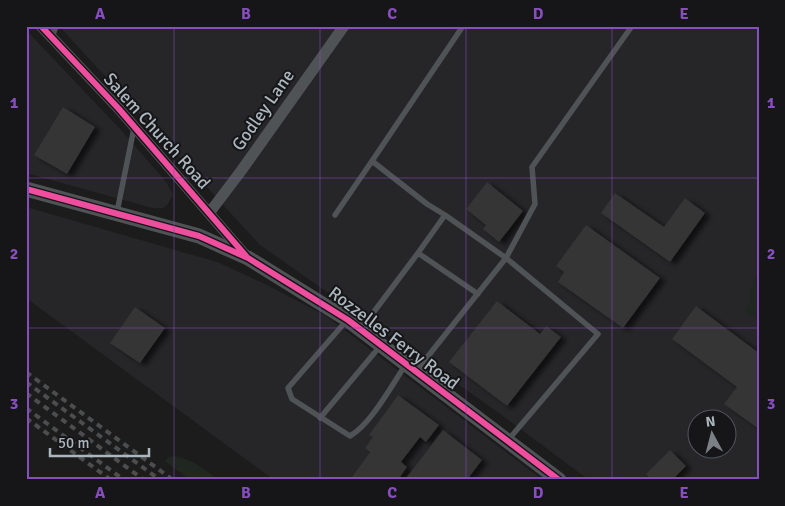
<svg xmlns="http://www.w3.org/2000/svg" width="785" height="506" viewBox="0 0 785 506" font-family="Signika,sans-serif">
<defs>
<filter id="shadow"><feDropShadow dx="5.5" dy="3" stdDeviation="2.5" flood-color="#0009"/></filter>
</defs>
<rect width="100%" height="100%" fill="#1c1c1d"/>
<!-- built -->
<path fill="#262629" fill-rule="evenodd" d="M59,26H759V480H589L499,413L260,245ZM698,418H728V448H698Z
M26,30L121,130L167,183L173,194L168,204L163,208H152L26,173Z
M26,207L217,262L263,283L326,316L543,480H274L26,298Z"/>
<!-- green -->
<path fill="#202720" d="M756,276L759,277V321L745,311L749,304L750,290Z
M175,456C192,460 205,468 217,480H190L165,461L169,457Z"/>
<!-- building -->
<path fill="#343435" filter="url(#shadow)" d="M63,107L95,127L67,174L34,155Z
M487,182L523,211L499,242L483,229L486,225L466,209Z
M615,193L664,227L685,198L705,213L670,262L601,213Z
M586,225L660,278L623,328L558,282L564,272L556,266Z
M497,301L540,334L546,326L561,337L507,406L449,362Z
M696,306L759,353V429L724,404L737,387L672,339Z
M135,307L165,328L140,363L110,343Z
M398,395L439,425L426,442L420,437L401,462L407,467L398,480H350L370,452L365,448L373,437L369,435Z
M443,430L482,460L467,480H410L407,477Z
M670,450L686,466L672,480H652L646,474Z"/>
<g fill="none" stroke-linecap="round" stroke-linejoin="round">
<!-- service -->
<path stroke="#505355" stroke-width="5.5" d="M52,38L56,26
M372,161L463,26
M117,212L134,128
M335,215L372,161L427,204L445,215L418,253
M445,215L506,258L598,334L509,439
M347,320L288,388L292,399L350,436C371,424 392,385 406,364
M361,329L418,253L478,294
M417,370L506,258L535,204L532,167L632,26
M320,418L381,345"/>
<!-- minor -->
<path stroke="#505355" stroke-width="11" d="M41,26L119,109L246,256
M210,212L241,171L344,26"/>
<!-- tertiary -->
<path stroke="#505355" stroke-width="15" d="M26,189L199,236L248,258L348,320L559,480"/>
<!-- rail -->
<path stroke="#4b4d4e" stroke-width="4" stroke-dasharray="6 5" stroke-linecap="butt" d="M26,372L173,480
M26,382L160,480
M26,393L144,480
M26,408L124,480
M26,418L111,480"/>
<!-- cycleway casing -->
<g stroke="#161619" stroke-width="9">
<path id="cycleway" d="M41,26L119,109L246,256
M26,189L199,236L248,258L348,320L559,480"/>
</g>
<!-- cycleway -->
<use href="#cycleway" stroke="#ef4d9e" stroke-width="6"/>
</g>
<!-- grid -->
<path fill="none" stroke="#874ebf" stroke-width="1" stroke-opacity="0.55" d="M174,26V480M320,26V480M466,26V480M612,26V480M26,178H759M26,328H759"/>
<g text-anchor="middle" stroke-width="4" stroke-linejoin="round" paint-order="stroke">
<!-- street labels -->
<g font-size="18" fill="#acb6be" stroke="#161619">
<text transform="translate(263 110) rotate(-55)" y="6">Godley Lane</text>
<text transform="translate(157 131) rotate(48)" y="6">Salem Church Road</text>
<text transform="translate(394 338) rotate(37)" y="6">Rozzelles Ferry Road</text>
</g>
</g>
<!-- border -->
<rect width="785" height="506" fill="none" stroke="#161619" stroke-width="55"/>
<!-- north arrow -->
<g transform="translate(712 434) rotate(353)"><circle r="24" fill="#161619" stroke="#52565b"/>
<path d="M0-4L9 19L0 12L-9 19Z" fill="#7a8086"/>
<text y="-8" font-size="14" font-weight="bold" text-anchor="middle" fill="#acb6be">N</text>
</g>
<!-- scale -->
<path d="M50 448v8h99v-8" fill="none" stroke="#acb6be" stroke-width="2.5"/>
<text x="58" y="448" font-size="15" fill="#acb6be" stroke="#161619" stroke-width="4" paint-order="stroke">50 m</text>
<rect x="28" y="28" width="730" height="450" fill="none" stroke="#874ebf" stroke-width="2"/>
<g font-size="16" text-anchor="middle" font-weight="bold" fill="#874ebf">
<text x="100" y="19">A</text>
<text x="246" y="19">B</text>
<text x="392" y="19">C</text>
<text x="538" y="19">D</text>
<text x="684" y="19">E</text>
<text x="14" y="108">1</text>
<text x="771" y="108">1</text>
<text x="14" y="259">2</text>
<text x="771" y="259">2</text>
<text x="14" y="409">3</text>
<text x="771" y="409">3</text>
<text x="100" y="498">A</text>
<text x="246" y="498">B</text>
<text x="392" y="498">C</text>
<text x="538" y="498">D</text>
<text x="684" y="498">E</text>
</g>
</svg>
